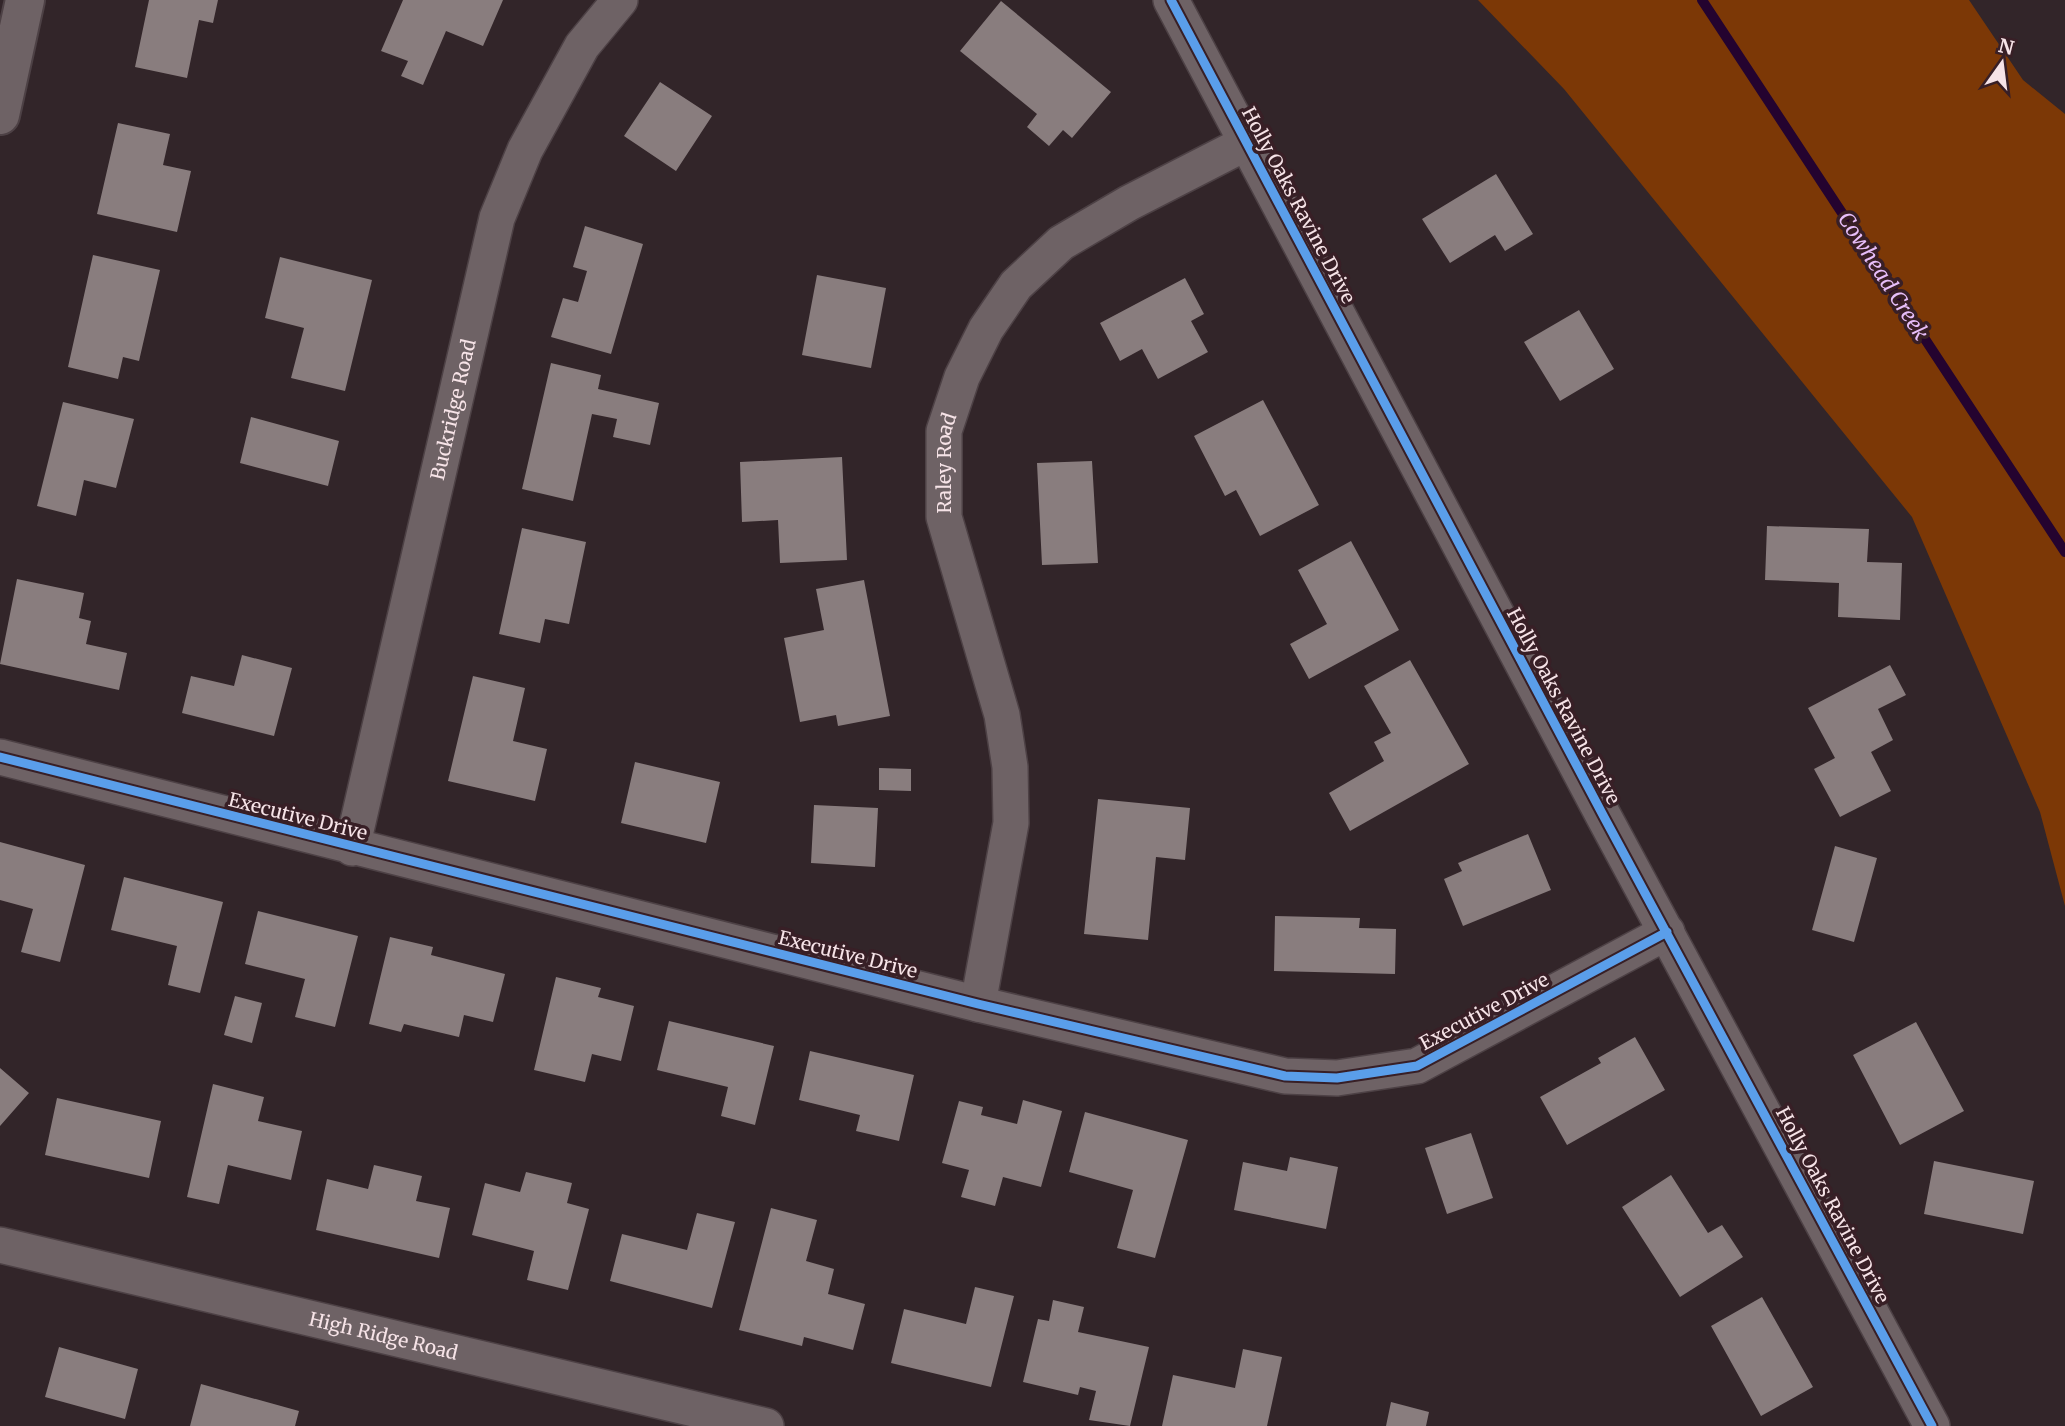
<svg xmlns="http://www.w3.org/2000/svg" width="2065" height="1426" viewBox="0 0 2065 1426" font-family="Merriweather,serif">
<rect width="100%" height="100%" fill="#322529"/>
<!-- forest -->
<path fill="#7c3806" d="M1478,0H1969L2023,80L2065,114V906L2040,812L1912,517L1564,89Z"/>
<g fill="none" stroke-linecap="round" stroke-linejoin="round">
<!-- stream -->
<path stroke="#24032f" stroke-width="10" d="M1702,0L2065,552"/>
</g>
<!-- building -->
<path fill="#897d7e" d="M149,0H218L213,23L199,20L187,78L135,67Z
M403,0H503L483,46L446,31L423,85L401,76L408,61L381,51Z
M1001,1L1111,92L1072,138L1063,130L1049,146L1027,127L1037,114L960,51Z
M660,82L712,116L676,171L624,136Z
M118,123L170,134L163,165L191,171L177,232L97,214Z
M1496,174L1533,234L1505,251L1495,235L1450,263L1422,219Z
M585,226L643,244L611,354L551,337L563,298L578,302L587,271L573,267Z
M93,255L160,270L139,361L123,357L118,379L68,367Z
M280,257L372,280L345,391L291,378L304,328L265,318Z
M817,275L886,288L871,368L802,355Z
M1185,278L1204,314L1191,321L1208,352L1158,379L1142,349L1120,361L1100,323Z
M1579,310L1614,369L1560,401L1524,342Z
M551,363L601,375L598,389L659,403L650,445L613,437L617,419L592,414L573,501L522,489Z
M1263,400L1319,505L1260,536L1236,490L1225,496L1194,436Z
M63,402L134,419L116,488L84,480L76,516L37,506Z
M251,417L339,441L328,486L240,463Z
M842,457L847,560L780,563L778,520L742,522L740,462Z
M1092,461L1098,563L1042,565L1037,463Z
M1767,526L1869,529L1867,562L1902,563L1900,620L1838,617L1839,583L1765,580Z
M522,528L586,542L569,624L545,619L540,643L499,634Z
M1351,541L1399,630L1309,679L1290,644L1327,624L1298,570Z
M17,579L84,593L79,618L91,621L86,644L127,653L119,690L0,664Z
M864,580L890,716L838,726L836,715L800,722L784,638L824,630L816,589Z
M242,655L292,668L274,736L182,713L191,676L234,686Z
M1410,660L1469,764L1350,831L1329,793L1384,761L1374,742L1391,733L1364,686Z
M1890,665L1906,695L1878,709L1893,740L1871,752L1891,791L1840,817L1814,769L1835,758L1808,708Z
M473,676L525,688L513,741L547,749L535,801L448,781Z
M635,762L720,782L706,843L621,823Z
M879,768L911,769V791L879,790Z
M1098,799L1190,808L1185,860L1156,857L1148,940L1084,934Z
M814,805L878,808L875,867L811,863Z
M1528,834L1551,890L1463,926L1444,879L1462,871L1458,863Z
M0,842L85,865L60,962L21,952L33,909L0,900Z
M1835,846L1877,858L1854,942L1812,930Z
M124,877L223,902L200,993L168,985L177,946L111,930Z
M258,911L358,936L335,1027L295,1017L305,979L245,964Z
M1275,916L1360,918L1359,928L1396,929L1395,974L1274,971Z
M390,937L433,947L431,955L505,974L493,1022L464,1015L459,1037L404,1024L401,1032L369,1024Z
M556,977L601,988L598,997L634,1006L621,1061L592,1054L585,1082L534,1070Z
M235,996L262,1003L252,1043L224,1035Z
M669,1021L774,1046L755,1125L721,1116L728,1087L657,1070Z
M1916,1022L1964,1111L1900,1145L1853,1055Z
M1635,1037L1665,1090L1567,1145L1540,1097L1601,1063L1598,1058Z
M810,1051L914,1075L899,1141L856,1131L860,1115L799,1100Z
M0,1068L29,1093L0,1126Z
M213,1084L264,1097L258,1121L302,1131L291,1180L228,1165L219,1204L187,1197Z
M57,1098L161,1121L149,1178L45,1155Z
M1023,1100L1062,1111L1041,1187L1003,1177L995,1206L961,1197L969,1170L942,1163L959,1101L983,1107L981,1115L1017,1124Z
M1085,1112L1188,1140L1155,1258L1117,1248L1133,1190L1069,1172Z
M1471,1133L1493,1198L1447,1214L1425,1148Z
M1290,1157L1338,1167L1326,1229L1234,1210L1243,1162L1287,1171Z
M1934,1161L2034,1181L2023,1234L1924,1214Z
M374,1165L422,1176L416,1201L450,1208L439,1258L316,1230L327,1179L368,1189Z
M526,1172L572,1183L567,1203L589,1209L568,1290L527,1280L534,1251L472,1235L485,1183L520,1192Z
M1671,1175L1708,1233L1722,1225L1743,1257L1680,1297L1622,1207Z
M771,1208L817,1220L806,1261L834,1269L828,1294L865,1304L853,1350L804,1337L802,1346L739,1330Z
M697,1213L735,1222L712,1308L610,1281L622,1234L687,1250Z
M975,1287L1014,1296L991,1387L891,1363L904,1309L966,1324Z
M1762,1297L1813,1387L1761,1416L1711,1326Z
M1053,1300L1084,1307L1078,1332L1149,1347L1130,1426L1089,1420L1096,1391L1080,1387L1078,1395L1023,1382L1038,1319L1049,1321Z
M59,1347L138,1369L125,1419L45,1397Z
M1243,1349L1282,1357L1267,1426H1162L1173,1375L1235,1388Z
M201,1384L299,1411L295,1426H190Z
M1391,1402L1429,1412L1426,1426H1386Z"/>
<g fill="none" stroke-linecap="round" stroke-linejoin="round">
<!-- street casing -->
<g stroke="#4d4145" stroke-width="38">
<g id="street">
<path d="M1171,0L1604,817L1932,1426"/>
<path d="M0,757L978,1004L1285,1076L1337,1078L1417,1066L1667,932"/>
<path id="s1" d="M352,848L497,218L525,150L582,46L620,0"/>
<path id="s2" d="M978,1004L1011,823L1010,767L1002,715L944,517V431L962,377L986,329L1016,285L1061,243L1129,203L1246,143"/>
<path id="s3" d="M0,1245L766,1426"/>
</g>
</g>
<!-- secondary casing -->
<g stroke="#4d4145" stroke-width="42">
<path id="secondary" d="M0,115L25,0"/>
</g>
<!-- street -->
<use href="#street" stroke="#6e6265" stroke-width="35"/>
<!-- secondary -->
<use href="#secondary" stroke="#6e6265" stroke-width="38"/>
<!-- cycleway casing -->
<g stroke="#381f26" stroke-width="13">
<path id="cycleway" d="M1171,0L1604,817L1932,1426
M0,757L978,1004L1285,1076L1337,1078L1417,1066L1667,932"/>
</g>
<!-- cycleway -->
<use href="#cycleway" stroke="#5a9eea" stroke-width="9"/>
</g>
<g text-anchor="middle" stroke-width="7" stroke-linejoin="round" paint-order="stroke">
<!-- street labels -->
<g font-size="19" fill="#f6e3e7" stroke="#381f26">
<text transform="translate(1299 205) rotate(62)" y="7">Holly Oaks Ravine Drive</text>
<text dy="7" stroke="none"><textPath href="#s1" startOffset="450">Buckridge Road</textPath></text>
<text dy="7" stroke="none"><textPath href="#s2" startOffset="553">Raley Road</textPath></text>
<text transform="translate(1564 706) rotate(62)" y="7">Holly Oaks Ravine Drive</text>
<text transform="translate(298 816) rotate(14)" y="7">Executive Drive</text>
<text transform="translate(848 954) rotate(14)" y="7">Executive Drive</text>
<text transform="translate(1484 1011) rotate(-28)" y="7">Executive Drive</text>
<text transform="translate(1833 1205) rotate(62)" y="7">Holly Oaks Ravine Drive</text>
<text dy="7" stroke="none"><textPath href="#s3" startOffset="394">High Ridge Road</textPath></text>
</g>
<!-- water labels -->
<g font-size="21" font-style="italic" fill="#e7bef9" stroke="#381f26">
<text transform="translate(1883 276) rotate(57)" y="7">Cowhead Creek</text>
</g>
</g>
<!-- north arrow -->
<g transform="translate(2002 63) rotate(14)" stroke="#381f26" stroke-width="5" paint-order="stroke">
<path d="M0-5L12 26L0 18L-12 26Z" fill="#f6e3e7"/>
<text y="-10" font-size="19" font-weight="bold" text-anchor="middle" fill="#f6e3e7">N</text>
</g>
</svg>
